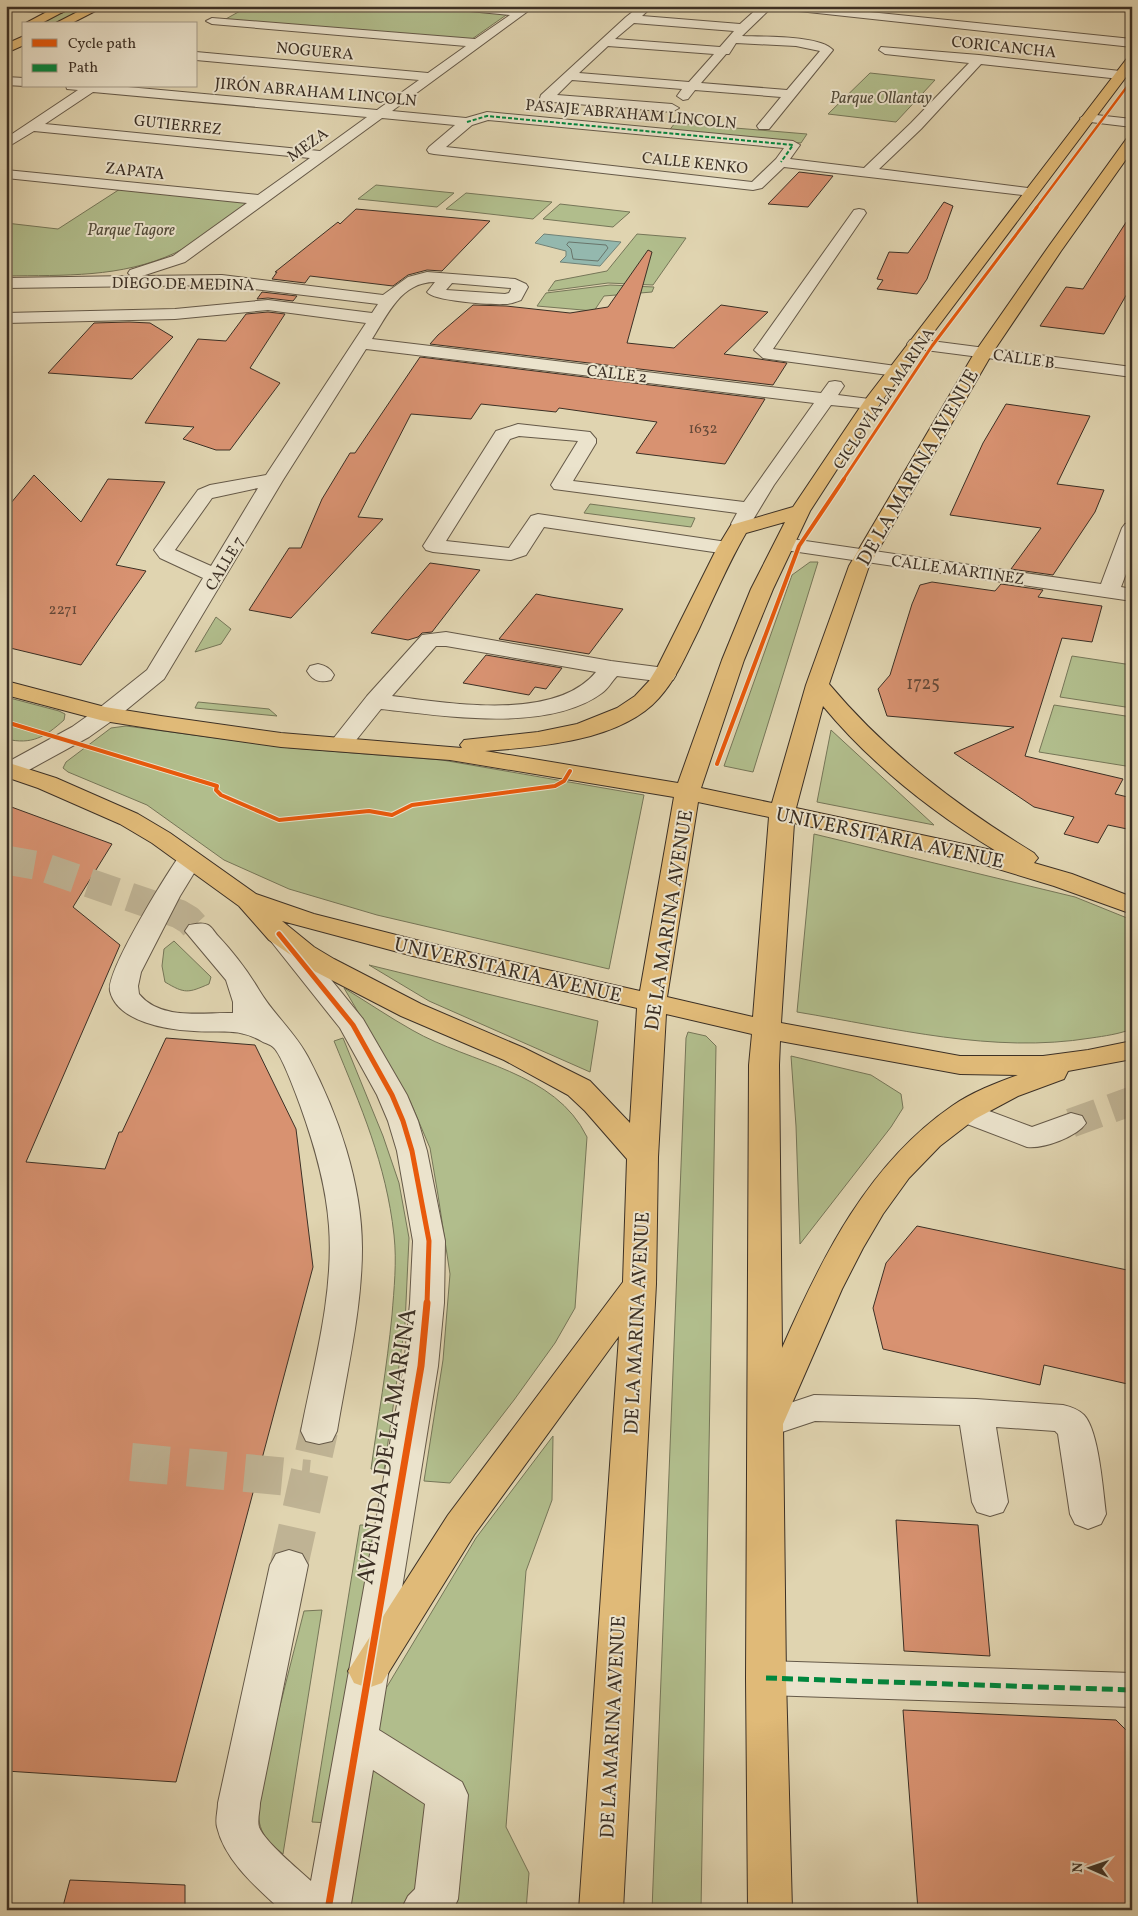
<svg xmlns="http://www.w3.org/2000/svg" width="1138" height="1916" viewBox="0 0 1138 1916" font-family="Vollkorn,serif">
<rect width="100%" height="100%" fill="#e0d4b0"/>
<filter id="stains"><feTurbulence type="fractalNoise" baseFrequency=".004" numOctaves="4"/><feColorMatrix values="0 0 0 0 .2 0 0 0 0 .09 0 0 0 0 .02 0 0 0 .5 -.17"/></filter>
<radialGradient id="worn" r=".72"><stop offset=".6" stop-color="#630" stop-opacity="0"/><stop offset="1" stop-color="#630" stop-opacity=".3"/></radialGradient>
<!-- green -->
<path fill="#b1bd8c" stroke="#767658" d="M75,6H91L53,24H38Z
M249,6H425L509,13L472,39L224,20Z
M870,73L935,80L896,122L828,114Z
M675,123L807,134L801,143L668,132Z
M376,185L454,193L437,207L358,199Z
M120,189L248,203C224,220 201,240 175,253C121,278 64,275 6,276V223L58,229Z
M466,193L552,202L533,219L446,209Z
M560,204L630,212L613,227L543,219Z
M637,234L686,238L653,285L608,283L548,291L555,281L607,271Z
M610,285L654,287L652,292L604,296L594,311L537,306L546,293Z
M590,504L695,518L691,527L584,513Z
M810,562H818L753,772L724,766L792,575Z
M216,617L231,629L221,644L195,652Z
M1072,656L1132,665V708L1060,697Z
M6,697L59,711L65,714L64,720C45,737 32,745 6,739Z
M198,702L269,709L277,716L195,708Z
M1054,705L1132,717V767L1039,752Z
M126,726L291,748L442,760L644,795L609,969L377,915L289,889L224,860L147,805L68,772L63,768L66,762L111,728Z
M831,730L934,825L817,802Z
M814,834L1075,897L1132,920V1029C1119,1034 1105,1036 1091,1038C993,1054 894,1028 797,1012Z
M174,941L211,977L209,984C188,993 185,994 165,982L162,966L164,949Z
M369,965L598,1021L590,1072L429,1001Z
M344,988C367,1002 389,1017 412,1030C471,1064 555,1071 587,1137L575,1308L555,1343L514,1400L450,1483L424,1481L443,1360L450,1274L438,1195L430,1148L410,1101Z
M688,1032L706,1036L716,1046L701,1910H652L686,1038Z
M343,1038L383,1136L399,1183L409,1238L405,1324L384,1470L371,1469C378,1418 387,1367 392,1315C394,1289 397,1262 394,1235C386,1163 361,1107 334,1041Z
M791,1056L871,1075L901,1094L903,1108L891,1127L800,1244L796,1126Z
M553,1436L552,1500L526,1571L506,1827L529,1873L526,1910H349L379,1700L476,1538Z
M360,1525H379L329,1823L312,1822Z
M322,1610L283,1854C258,1834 259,1827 257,1797L304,1611Z"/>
<!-- water -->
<path fill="#94b8ae" stroke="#718277" d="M544,234L621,242L600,266L560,262L566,256V251L535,243Z"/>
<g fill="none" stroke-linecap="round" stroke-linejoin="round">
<!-- shore -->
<path stroke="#68746a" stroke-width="1" d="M569,242L606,245L608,248L598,261L573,259L571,249L567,245Z"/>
</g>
<!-- building -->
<path fill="#d89271" stroke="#3c3025" d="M799,172L833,176L808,207L768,204Z
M944,202L953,206L927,279L917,294L877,289L883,280L877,279L889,252L908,253Z
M356,209L490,221L442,271L427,270L408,275L393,286L310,276L305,283L272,279L277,272H275L338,222L340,224Z
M1132,213V285L1104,334L1040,326L1066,287L1083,289Z
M648,250L652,252L627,343L674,348L721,305L768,312L724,354L787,363L773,385L430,344L438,335L473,305L506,306L570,313L608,307Z
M262,292L297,296L293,301L268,298L257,299Z
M268,312L285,314L250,368L280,383L230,450H216L183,439L194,427L145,423L198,339L226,341L246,314Z
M129,322L150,323L173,337L132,379L48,373L94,323Z
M420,357L765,399L725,464L636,453L657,422L559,408L556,412L481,404L471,419L411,414L358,517L383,519L291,618L249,610L289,548H301L322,499L350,453H355Z
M1006,404L1090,416L1057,484L1104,490L1095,512L1053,575L1011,569L1041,528L950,515L983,443Z
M34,475L81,522L108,479L165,482L116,565L146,571L81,665L6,647V509Z
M430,563L480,570L432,632L422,633L418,637L408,640L371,633Z
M932,582L995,591L1001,584L1043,590L1038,597L1102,606L1092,642L1062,638L1025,756L1123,779L1115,794L1132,798V830L1108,825L1098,843L1064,834L1074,817L1034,807L954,753L1014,727L887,716L878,689L890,675L912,604L920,585Z
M536,594L551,597L623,609L589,654L499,639Z
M486,655L562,668L546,689L535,687L529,695L463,683Z
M6,805L112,844L73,907L120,945L26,1162L105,1169L119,1132H122L166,1038L255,1045L296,1129L313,1267L176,1782L6,1771Z
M917,1226L1132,1271V1385L1044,1365L1040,1385L883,1349L873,1308L886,1263Z
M896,1520L978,1525L990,1656L904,1651Z
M903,1710L1116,1720L1132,1736V1910H918Z
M70,1880L185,1885V1910H62Z"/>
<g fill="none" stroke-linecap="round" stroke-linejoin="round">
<!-- minor-tunnel-far1 -->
<path stroke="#bfb394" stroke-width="29" stroke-dasharray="29 14" stroke-linecap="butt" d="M6,860L40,866L179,914L189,920L199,931
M1071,1123L1132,1101"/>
<!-- minor-tunnel -->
<path stroke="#bfb394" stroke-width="38" stroke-dasharray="38 19" stroke-linecap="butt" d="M131,1462L309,1479
M289,1565L319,1431"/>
<!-- minor casing -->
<g stroke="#655948" stroke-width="2">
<path id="minor" d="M6,6L61,7L67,10L61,13L6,10Z
M443,6L518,8L521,6H535L392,111L466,118L487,112L793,141L800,145L790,159L864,168L911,123L969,63L885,54L879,50L881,47L979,55L1120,71L1126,75L1120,79L981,64L921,129L879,169L1036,189L1038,192L1036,195L1031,196L784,167L762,188L753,190L434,154L429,153L427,150L429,147L455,125L382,118L185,262L142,276L222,275L383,295L408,277L427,272L515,279L526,284L528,287L521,300C516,302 510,304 505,304C492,305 433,301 427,292L435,282C401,282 388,314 372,339L821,393L829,382L835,381L841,382L844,386L838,395L877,400L880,404L877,408L871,409L831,405L774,485L748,528L741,530L734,528L731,524L737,513L554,489L551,485L578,441L519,436L510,439L446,541L509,548L531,516L538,514L727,542L734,544L737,548L734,552L727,554L544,527L526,555L511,560L433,552L426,550L423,546L496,431L518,424L590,432L596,439V443L573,481L744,502L814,403L366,349L283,480L164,679L120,715L89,737L27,771L6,778V763L72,727L103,705L147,670L203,578L160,558L154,550L198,490L210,485L266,475L366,323L268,310L175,319L6,323V313L175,309L268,300L372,313L378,304L222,285L6,288V278L131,276L128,273L130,270L173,256L247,203L6,178V170L258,195L310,158L34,131L6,148V138L78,90L67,89L66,86H117L377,110L419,80L196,60V52L428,73L466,46L212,24L206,21L212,18L475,39L510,15L449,9ZM93,92L367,117L320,151L45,124ZM488,120L784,148L776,159L752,182L446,147L472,125ZM452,283L511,288V289L509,293L505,294L446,290ZM258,488L211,566L175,550L212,498Z
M640,6H653L642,16L740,24L760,6H811L1132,39V47L771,8L742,36C763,37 820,35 833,50L769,129H759L757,126L781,97L695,90L688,99L683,100L677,96L682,89L572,80L557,95L672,104L679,108L672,112L541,101L540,98L541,95L626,17ZM634,23L734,31L720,47L615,39ZM736,43L796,46L820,51L787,90L701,83L726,54H729ZM608,46L714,54L689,82L579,73Z
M6,77L24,78V86L6,85Z
M1087,114L1132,119V127L1082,121L1080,118Z
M859,209L864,210L866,213L773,349L896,366L902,367L905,371L902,375L896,376L769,359L763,358L754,350L757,346L854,210Z
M916,339L1132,367V377L910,348L907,344L910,340Z
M1132,522V558L1121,587L1132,589V601L785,550L778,548L775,544L778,540L785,538L1101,584L1122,528L1125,524Z
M446,632L611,661L665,668L673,670L676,675L673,680L665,682L617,676C612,681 608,689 602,693C548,733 444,716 381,709L349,749L341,751L333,749L329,744L333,739L367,696L422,635ZM436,646H446L596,672C555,722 449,703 392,696Z
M318,664C326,666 330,668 334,675L331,680C320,683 313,681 307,671L310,666Z
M189,852L198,855L202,860L180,896L141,972L138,986L139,994C161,1021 203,1012 233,1013V1002L226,980L185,931L189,925C196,924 202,922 208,925C212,927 215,933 218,936C234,953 247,970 259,990C273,1014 295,1032 308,1057C338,1114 362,1183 362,1248C362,1309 347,1371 337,1431L332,1441L319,1444L306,1441L301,1431C314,1364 334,1294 329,1226C326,1184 314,1144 300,1105C296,1094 281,1053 273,1047C271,1045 266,1043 263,1042C238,1027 221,1033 194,1031C168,1030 117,1022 110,991C106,971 166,875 180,855Z
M280,927L290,929L363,1019L407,1095L418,1121L427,1151L445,1241L444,1303L438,1366L379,1730L462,1782L468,1795L458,1899L453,1910H401L408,1896L415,1889L425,1804L373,1770L350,1910H281C256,1887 225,1861 217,1827C215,1819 218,1811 218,1803L270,1565L276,1554L289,1550L302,1554L308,1565L260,1803C260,1810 257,1820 259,1827C265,1842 298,1869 311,1881L404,1366L410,1303L413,1241L397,1151L388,1121L377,1095L340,1028L266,935L270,929Z
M965,1102L1032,1127L1071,1113L1082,1116L1086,1123C1077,1137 1043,1149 1027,1147L954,1119L950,1112L954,1105Z
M814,1395L976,1399L1063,1405C1071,1407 1078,1409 1084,1415C1099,1431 1103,1491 1106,1514L1101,1524L1088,1529L1075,1524L1070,1514L1058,1434L1055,1431L996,1427L1008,1502L1003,1512L990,1516L977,1512L972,1502L960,1425L815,1421L767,1437L754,1433L749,1424L754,1415Z
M766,1661L1132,1673V1707L766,1695L752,1690L746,1678L752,1666Z"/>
</g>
<!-- major casing -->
<g stroke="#3c3025" stroke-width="2">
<path id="major" d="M58,6H74L40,24H24Z
M89,6H105L70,24H54Z
M24,36V45L6,53V44Z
M1132,56V69L878,406L810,511L773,589L744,660L701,788L772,803L806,685L849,566L975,352L1049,246L1127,138L1132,137V151L1061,251L993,352L869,566L829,684C887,753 957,806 1034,853L1038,858L1034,863L1072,874L1132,897V914L1054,886L975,862L794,823L781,1023L960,1056H1043L1088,1050L1132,1041V1059L1068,1071L1064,1079L1018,1096L975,1119L940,1146L909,1178L883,1214L863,1248L842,1289L783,1424L786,1678L792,1910H748L746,1678L749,1065L752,1034L666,1014L658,1157L656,1284L623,1910H579L619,1336L474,1535L382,1683L368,1688L354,1683L348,1671L448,1515L623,1282L627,1159L585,1111L568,1095L504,1060L401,1016L314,971L269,940L239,906L152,843L120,824L38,788L6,777V762L56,778L138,814L170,833L256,894L314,914L416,940L640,991L674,797L450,760L281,747L161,730L104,721L6,695V681L105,707L161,716L281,733L462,748L460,745L464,740L538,732L577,724L617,708L635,696L649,681L657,668L717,548L731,525L793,507L865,400L1128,57ZM785,522L751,589L722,660L678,783L485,751C539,747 621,741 659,698C677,678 687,653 699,629C714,597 728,564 746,533ZM823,706C871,764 932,812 996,851L796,808ZM698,802L769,817L753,1017L667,997ZM282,921L413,956L637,1008L630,1123L590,1081L524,1048L421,1004L334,959L314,947ZM780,1041L960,1074L1018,1075C996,1083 972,1092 952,1106C868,1164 822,1257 782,1348L779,1065Z"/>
</g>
<!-- minor -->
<use href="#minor" fill="#ebe3cc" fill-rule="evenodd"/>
<!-- major -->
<use href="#major" fill="#e0ba78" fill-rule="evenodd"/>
<!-- quiet-far1 -->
<path stroke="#00873e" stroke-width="2" stroke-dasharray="4 2" stroke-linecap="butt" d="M467,122L487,116L793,145L781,162"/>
<!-- quiet -->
<path stroke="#00873e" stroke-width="5" stroke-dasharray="11 5" stroke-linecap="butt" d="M766,1678L1132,1690"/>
<!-- cycleway-far4 casing -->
<g stroke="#ebe3cc" stroke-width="4">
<path id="cycleway-far4" d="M1036,208L1132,80"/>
</g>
<!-- cycleway-far3 casing -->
<g stroke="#ebe3cc" stroke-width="5">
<path id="cycleway-far3" d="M843,480L932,346L1037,207"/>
</g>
<!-- cycleway-far2 casing -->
<g stroke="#ebe3cc" stroke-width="6">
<path id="cycleway-far2" d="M6,722L217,786L216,790L221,795L279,820L369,811L392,815L412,805L555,786L564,781L570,771
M717,764L799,546L844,479"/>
</g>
<!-- cycleway-far1 casing -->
<g stroke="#ebe3cc" stroke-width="8">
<path id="cycleway-far1" d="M279,934L353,1025L392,1095L403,1121L412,1151L429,1241L427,1304"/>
</g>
<!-- cycleway casing -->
<g stroke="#ebe3cc" stroke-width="10">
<path id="cycleway" d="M328,1910L421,1366L427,1303"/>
</g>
<!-- cycleway-far4 -->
<use href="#cycleway-far4" stroke="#e8590c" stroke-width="2.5"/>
<!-- cycleway-far3 -->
<use href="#cycleway-far3" stroke="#e8590c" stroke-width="3"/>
<!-- cycleway-far2 -->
<use href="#cycleway-far2" stroke="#e8590c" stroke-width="4"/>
<!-- cycleway-far1 -->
<use href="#cycleway-far1" stroke="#e8590c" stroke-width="5"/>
<!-- cycleway -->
<use href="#cycleway" stroke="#e8590c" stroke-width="7"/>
</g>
<g text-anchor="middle" stroke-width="4" stroke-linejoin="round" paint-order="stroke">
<!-- far-number labels -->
<g font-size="15" fill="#634838">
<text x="703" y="433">1632</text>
<text x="63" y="614">2271</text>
</g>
<!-- far-street labels -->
<g font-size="16" fill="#3c3025" stroke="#ebe3cc">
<text transform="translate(1004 46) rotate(6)" y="6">CORICANCHA</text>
<text transform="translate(315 50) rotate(5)" y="6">NOGUERA</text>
<text transform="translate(316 91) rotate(5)" y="6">JIRÓN ABRAHAM LINCOLN</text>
<text transform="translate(631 113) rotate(5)" y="6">PASAJE ABRAHAM LINCOLN</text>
<text transform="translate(178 124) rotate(6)" y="6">GUTIERREZ</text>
<text transform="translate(307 144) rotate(-36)" y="6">MEZA</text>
<text transform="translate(695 162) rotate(6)" y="6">CALLE KENKO</text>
<text transform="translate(135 170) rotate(6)" y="6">ZAPATA</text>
<text transform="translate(183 283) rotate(1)" y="6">DIEGO DE MEDINA</text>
<text transform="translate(1024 358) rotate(8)" y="6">CALLE B</text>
<text transform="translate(617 373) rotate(7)" y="6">CALLE 2</text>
<text transform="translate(883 398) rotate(-56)" y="6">CICLOVÍA LA MARINA</text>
<text transform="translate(224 563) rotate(-59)" y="6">CALLE 7</text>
<text transform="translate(958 569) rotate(8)" y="6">CALLE MARTINEZ</text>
</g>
<!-- far-park labels -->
<g font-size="16" font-style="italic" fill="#534c3a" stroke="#ebe3cc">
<text x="881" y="103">Parque Ollantay</text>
<text x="131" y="235">Parque Tagore</text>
</g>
<!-- number labels -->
<g font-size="18" fill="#634838">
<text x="923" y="689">1725</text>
</g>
<!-- street labels -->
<g font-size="20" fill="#3c3025" stroke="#ebe3cc">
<text transform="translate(917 467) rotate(-60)" y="7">DE LA MARINA AVENUE</text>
<text transform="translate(890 837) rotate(12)" y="7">UNIVERSITARIA AVENUE</text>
<text transform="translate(668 920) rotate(-81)" y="7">DE LA MARINA AVENUE</text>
<text transform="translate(508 969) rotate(13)" y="7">UNIVERSITARIA AVENUE</text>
<text transform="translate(636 1323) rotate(-87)" y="7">DE LA MARINA AVENUE</text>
<text transform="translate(612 1727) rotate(-87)" y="7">DE LA MARINA AVENUE</text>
</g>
<!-- near-street labels -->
<g font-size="24" fill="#3c3025" stroke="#ebe3cc">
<text transform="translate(386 1446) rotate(-81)" y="8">AVENIDA DE LA MARINA</text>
</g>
</g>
<!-- margin -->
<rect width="1138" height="1916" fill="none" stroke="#e0d4b0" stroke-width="25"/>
<rect x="8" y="8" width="1123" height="1901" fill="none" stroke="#3c3025" stroke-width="2.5"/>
<rect x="12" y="12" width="1113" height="1891" fill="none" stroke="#3c3025"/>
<!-- legend -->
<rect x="22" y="22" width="175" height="65" fill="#ebe3cc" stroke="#a59b89"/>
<rect x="32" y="39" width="25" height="8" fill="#e8590c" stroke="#a59b89"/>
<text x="68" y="48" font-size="15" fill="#3c3025">Cycle path</text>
<rect x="32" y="64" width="25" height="8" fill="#00873e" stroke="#a59b89"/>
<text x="68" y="72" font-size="15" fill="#3c3025">Path</text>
<!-- north arrow -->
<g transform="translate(1090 1868) rotate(272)" stroke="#ebe3cc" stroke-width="4" paint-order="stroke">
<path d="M0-4L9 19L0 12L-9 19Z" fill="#3c3025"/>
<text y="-8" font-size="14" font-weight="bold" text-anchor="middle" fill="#3c3025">N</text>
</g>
<rect width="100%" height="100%" filter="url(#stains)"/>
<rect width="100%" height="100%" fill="url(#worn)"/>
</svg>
